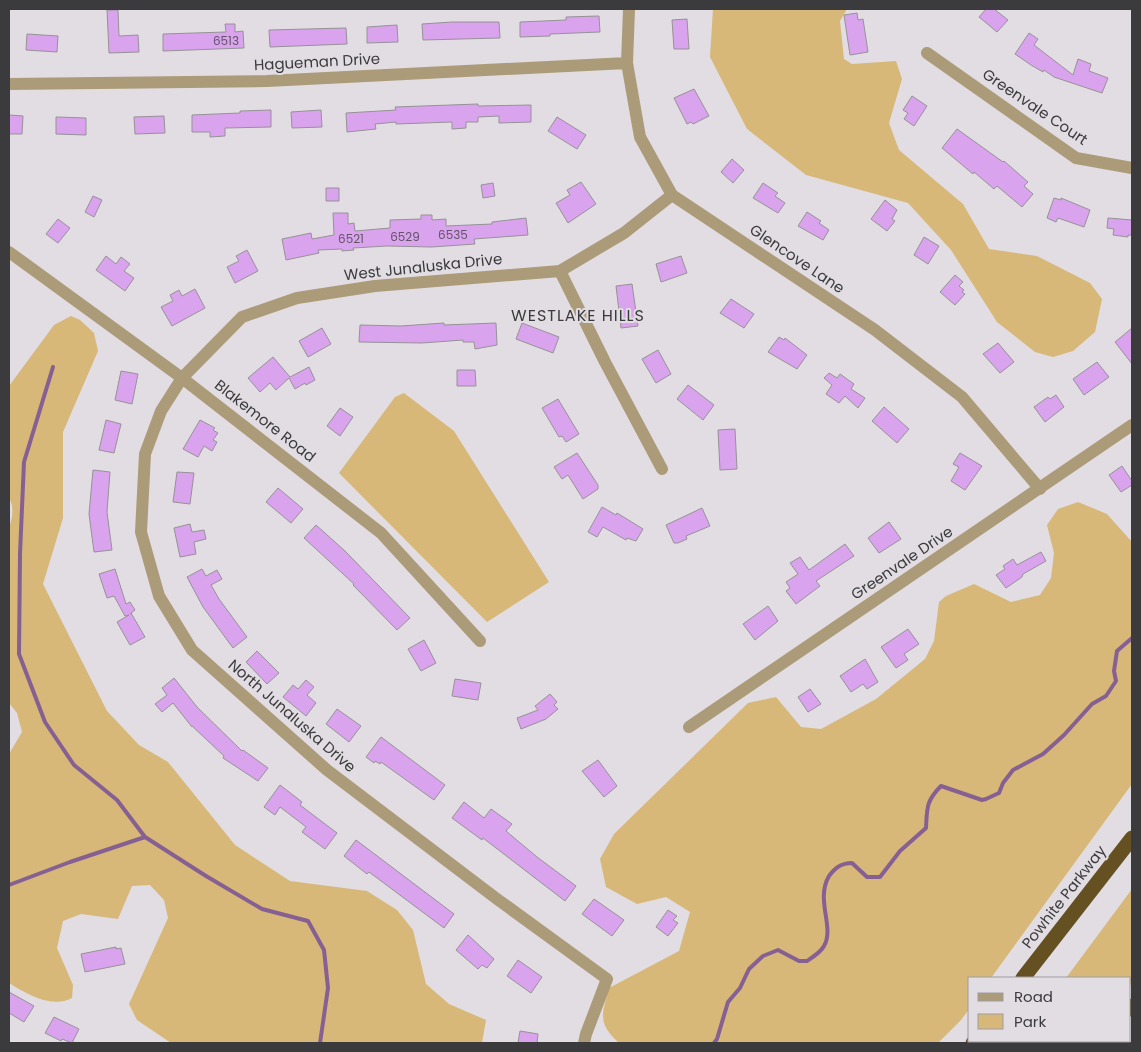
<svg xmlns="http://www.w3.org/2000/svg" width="1141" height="1052" viewBox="0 0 1141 1052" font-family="Poppins,sans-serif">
<rect width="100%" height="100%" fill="#e1dde2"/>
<!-- green -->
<path fill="#d7b879" d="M713,9H847L840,21L844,59L852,64L896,61L902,79L889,123L899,150L963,204L989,249L1037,256L1090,283L1102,299L1095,332L1073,351L1053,357L1035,352L997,322L951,250L908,203L806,175L747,129L710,57Z
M71,316L80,320L94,333L98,351L63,432V518L43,584L107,711L139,745L168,762L235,845L290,881L367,891L397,910L413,930L426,984L449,1004L486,1020L482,1043H171L137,1020L129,1004L168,918L164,900L150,885L132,886L118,919L81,914L63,921L57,948L73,985L72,998C51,1009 27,994 9,983V754L22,732L17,713L9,703V527C13,518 14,506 9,498V386L54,325Z
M404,393L454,431L549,582L487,622L339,473L395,397Z
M1078,502L1107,514L1132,542V784L991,978H970V1008L961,1020L938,1043H619C597,1023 602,1014 609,988L679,951L690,912L666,897L637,904L606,887L600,859L614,834L748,703L776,697L801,727L821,729L876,699L925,659L934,641L939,602L946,596L974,584L1011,602L1040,595L1051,578L1054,553L1047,525L1058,509Z
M1132,889V983L1130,985V978H1066Z"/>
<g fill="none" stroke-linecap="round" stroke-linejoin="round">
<!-- stream -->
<path stroke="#866092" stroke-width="4" d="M53,367L24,462L20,554L19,654L45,722L74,765L117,800L145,837L206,876L262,909L308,921L324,950L328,988L320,1043
M9,885L70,862L145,837
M714,1043L717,1039L728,1002L740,988L749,969L763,956L778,950L799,961H807C813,957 821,952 824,946C835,927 815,900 829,876C835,868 841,863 852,863L867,877H880L900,851L926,828C927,808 926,801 941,786L982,800L986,799L999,793L1003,783L1013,770L1043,754L1064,735L1092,704L1106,696L1116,681L1114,671L1117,651L1132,638"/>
</g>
<!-- building -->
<path fill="#daa3ed" stroke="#969297" d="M986,9H994L1008,20L997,32L979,17Z
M107,10H118L119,36L138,35L139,52L109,53Z
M857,13L858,20L863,19L868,52L850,55L844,15Z
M599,16L600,32L550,34V36L520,37V22L566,20V17Z
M687,19L689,49H674L672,20Z
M452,22H499L500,38L423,40L422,24Z
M225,24H235V32L243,31L244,48L163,51V34L226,32Z
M397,25L398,42L367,43V27Z
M346,28L347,44L270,47L269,30Z
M1029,33L1038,39L1034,45L1073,75L1078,59L1091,64L1089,71L1108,78L1102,93L1054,77L1044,70L1043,72L1031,65L1015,54Z
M27,34L58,36L57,52L26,50Z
M694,89L709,116L693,124L691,122L687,124L674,98Z
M912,96L927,106L914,126L904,119L908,113L903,110Z
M478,104V106L531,105V122L499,123V116L478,117V122H466V128L452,129V122L396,124V122L375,124L376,129L347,132L346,113L396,110L395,107Z
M271,110V127L225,128V136L210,137V132H192V115L240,113V111Z
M321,110L322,127L292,128L291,112Z
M9,115L23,116L22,134H9Z
M164,116L165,133L135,134L134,117Z
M56,117L86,118V135L56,134Z
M557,117L586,135L577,149L548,131Z
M957,129L1003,162L1004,161L1028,182L1024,186L1033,194L1022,207L997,186L994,189L974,172L973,174L942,148Z
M732,159L744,170L733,183L721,172Z
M581,182L596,204L568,223L556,203L570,195L567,190Z
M493,183L495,196L483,198L481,185Z
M763,183L778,193L775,196L785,203L778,213L753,198Z
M326,188H339V201H326Z
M93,196L102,200L94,217L85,212Z
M1054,198L1061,200V198L1090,210L1084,227L1058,218L1056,222L1047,218Z
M885,200L897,210L892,219L895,221L887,231L871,219Z
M807,212L821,221L819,223L829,230L823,240L798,226Z
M333,213H348V224L354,223L355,231L390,228V220L421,219V215H432V220L446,219V226L492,224V222L526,218L528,235L474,239L475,244L432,247L387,246L353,248L354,250L342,251V249L318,250L319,253L286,260L282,239L311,233L312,239L334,235Z
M1108,218L1132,220V235H1128V237L1113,235L1114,229L1107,228Z
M58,219L70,228L58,243L46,234Z
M924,237L939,246L928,264L914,255Z
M247,250L258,271L235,283L227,267L239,261L236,256Z
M106,256L116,264L121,257L130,264L124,271L134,278L125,291L96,270Z
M681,256L687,273L661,282L656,264Z
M955,275L963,282L959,286L964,290L962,292L965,294L955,305L940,292Z
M632,284L638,326L621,328L616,286Z
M195,289L205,308L172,326L161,307L173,301L170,295L179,290L182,296Z
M731,299L754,314L744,328L720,313Z
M444,323V325L496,323L497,345L475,349L474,342H463V340L422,343L359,342L360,325L401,326Z
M522,323L559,337L553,353L516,339Z
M322,328L331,344L308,357L299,341Z
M1132,328V364L1115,342Z
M779,337L784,340L785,338L807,355L797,369L768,352Z
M998,343L1014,362L1000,373L983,354Z
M658,350L671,374L656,383L642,359Z
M273,357L290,377L309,367L315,380L306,385L305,383L295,389L289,378L276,390L270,383L260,392L248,378Z
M1097,362L1109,377L1084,395L1073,379Z
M457,370H475L476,386H457Z
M121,371L138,374L132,404L115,400Z
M829,373L837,378L840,374L854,384L851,389L865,398L858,408L845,396L839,403L826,394L832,385L824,378Z
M688,385L714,405L703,420L677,399Z
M1056,395L1064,407L1045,422L1034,407L1048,397L1050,399Z
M558,399L579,434L566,442L562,436L559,437L542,408Z
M884,407L909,429L897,443L872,421Z
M340,408L353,417L340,436L327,426Z
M106,420L121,424L114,453L99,450Z
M200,420L215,428L213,430L218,433L213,440L217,442L212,451L204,446L198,457L183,449Z
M735,429L737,469L720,470L718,430Z
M577,453L598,485V489L583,499L568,475L562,479L554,467Z
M960,453L982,466L965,490L951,481L959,467L953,464Z
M1122,466L1132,481V485L1121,492L1109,475Z
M93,470L110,472L107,512L112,550L94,552L89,514Z
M177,472L194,473L190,504L173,502Z
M278,488L303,509L291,523L266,502Z
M602,507L616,515L617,513L643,529L636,541L627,538L626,540L603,527L597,537L588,532Z
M702,508L710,526L686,536L687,539L678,543H674L666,525Z
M889,522L901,539L879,553L868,538Z
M190,524L192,532L204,530L206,539L194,542L196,554L180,557L174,528Z
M316,525L345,551L410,618L397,630L353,585L354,584L304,538Z
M845,544L854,556L816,581L820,586L796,604L786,591L790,588L786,582L798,574L790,563L800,557L809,570Z
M1041,552L1046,561L1023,574L1022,577L1006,588L996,575L1005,569L1003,566L1013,559L1017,565Z
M115,569L126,604L130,602L135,610L130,614L131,613L145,637L130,645L117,622L129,615L125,616L114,596L107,598L99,574Z
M202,569L206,576L217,570L222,579L211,585L219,599L247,637L233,648L203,607L187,577Z
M768,606L778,621L755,640L743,624Z
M908,629L919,644L904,654L908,660L896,668L881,647Z
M424,640L436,663L421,671L408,649Z
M257,651L279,673L267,684L246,662Z
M865,659L878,682L867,689L863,684L851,692L840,676Z
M174,678L197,707L242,751L243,750L268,768L258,781L223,758L224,756L192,726V727L173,703L162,712L155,704L167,695L162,688Z
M455,679L481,683L478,700L452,696Z
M306,680L314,687L307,695L316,703L306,716L283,697L293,685L298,689Z
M810,689L821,704L808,712L798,697Z
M550,694L557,702L554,705L558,709L546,719L521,729L517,718L538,710L535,706Z
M337,709L361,726L349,742L326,724Z
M381,737L445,785L434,800L381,762L380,764L375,761L374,763L366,757Z
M598,760L617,786L604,797L582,771Z
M280,785L302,802L300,805L337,833L325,849L302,832L306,827L301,823L280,807L275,815L264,807Z
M464,802L484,818L491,809L512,824L506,831L537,857L576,886L565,901L483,838L482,840L452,818Z
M356,840L454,914L444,928L369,872L367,874L344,856Z
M594,899L624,920L612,936L582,914Z
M668,910L677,916L673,920L678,923L668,936L656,927Z
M468,935L494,959L487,968L482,965L478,969L456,950Z
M116,947V949L121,948L125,964L85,972L81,954Z
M518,960L542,977L531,993L507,976Z
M9,992L34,1006L24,1022L9,1013Z
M54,1017L79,1029L72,1043L62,1039L61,1041L45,1033Z
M520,1031L538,1034L537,1043H518Z"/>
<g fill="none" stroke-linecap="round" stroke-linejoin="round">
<!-- street -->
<path stroke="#ac9b78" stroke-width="12" d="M629,9L627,63L640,137L672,195L875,330L962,397L1040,489
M927,53L1076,158L1132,168
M9,84L267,81L627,63
M9,252L182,378L381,533L480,641
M560,271L605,362L662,469
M689,727L1132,425
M584,1043L586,1034L607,979L497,899L327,770L192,650L159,596L141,532L145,454L161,411L182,378L242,317L297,298L375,286L560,271L624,233L672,195"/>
<!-- highway -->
<path stroke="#655021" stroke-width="15" d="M1023,978L1132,838
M1130,1009L1132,1006
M973,1043L975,1041
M1093,1043L1095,1041"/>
</g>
<g text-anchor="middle" stroke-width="4" stroke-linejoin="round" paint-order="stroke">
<!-- number labels -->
<g font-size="12" fill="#635468">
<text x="226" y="45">6513</text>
<text x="453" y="239">6535</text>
<text x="405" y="241">6529</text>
<text x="351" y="243">6521</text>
</g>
<!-- street labels -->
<g font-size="15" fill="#3b3a3c" stroke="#e1dde2">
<text transform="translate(317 62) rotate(-3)" y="5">Hagueman Drive</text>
<text transform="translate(1035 107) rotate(34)" y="5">Greenvale Court</text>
<text transform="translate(797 259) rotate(34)" y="5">Glencove Lane</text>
<text transform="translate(423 267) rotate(-6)" y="5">West Junaluska Drive</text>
<text transform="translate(265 421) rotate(38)" y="5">Blakemore Road</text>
<text transform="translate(902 563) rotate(-34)" y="5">Greenvale Drive</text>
<text transform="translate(292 716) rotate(41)" y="5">North Junaluska Drive</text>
<text transform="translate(1064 897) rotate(-52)" y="5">Powhite Parkway</text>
</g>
<!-- neighbourhood labels -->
<g font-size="16" letter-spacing="1" fill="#3b3a3c" stroke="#e1dde2">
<text x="578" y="321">WESTLAKE HILLS</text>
</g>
</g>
<!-- border -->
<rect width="1141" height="1052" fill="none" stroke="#3b3a3c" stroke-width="20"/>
<!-- legend -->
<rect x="968" y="977" width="162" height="65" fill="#e1dde2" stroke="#9f9ca0"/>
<rect x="978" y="993" width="25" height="8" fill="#ac9b78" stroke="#9f9ca0"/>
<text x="1014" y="1002" font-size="15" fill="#3b3a3c">Road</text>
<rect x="978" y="1014" width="25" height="15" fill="#d7b879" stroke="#9f9ca0"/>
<text x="1014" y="1027" font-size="15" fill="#3b3a3c">Park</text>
</svg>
